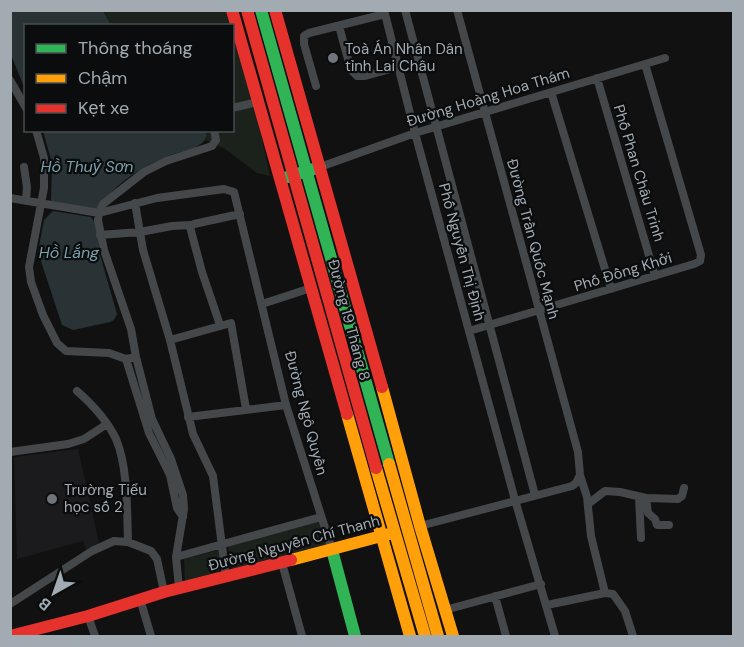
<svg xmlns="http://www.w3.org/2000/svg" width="744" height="647" viewBox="0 0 744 647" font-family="'DM Sans',sans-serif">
<rect width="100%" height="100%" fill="#111"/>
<!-- built -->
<path fill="#1b1b1d" d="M78,449L99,543L86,550L83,541L17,559L14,457Z"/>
<!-- green -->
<path fill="#1b211b" d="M103,11H228L248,77L270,176L257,173L225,149L205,140L207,131L232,130V26L111,25Z
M320,520L327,546L232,572L228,546Z
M219,550V573L185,584L184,559Z"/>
<!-- water -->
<path fill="#293335" d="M10,11H103L111,25L26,26L25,89L11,55Z
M207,130C206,136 206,140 202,143C194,150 181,151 171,155C140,167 116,183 96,210L53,204L51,200L52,163L43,131Z
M53,211L91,217L96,224L100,255L117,314L114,320L110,322L73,330L62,325L38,252L44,220Z"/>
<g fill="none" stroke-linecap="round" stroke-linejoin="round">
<!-- street -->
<path stroke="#45484a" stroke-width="8" d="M384,10L415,133L515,500L555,636
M405,10L535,495
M457,10L578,452L580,475L587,497L591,536L605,593
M339,26L351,70L357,76H365L398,67
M597,78L655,276
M10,80L26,108
M316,86L304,44V36L309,33L385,14
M551,92L611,289
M232,108L258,102
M36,130L44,158V188L29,267L31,282L43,315L57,343L66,351L109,353L126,359L136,357
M24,167L27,187L26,201
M320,167L415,133L665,58
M10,198L99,213L157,198L224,189L234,192L286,405L332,550
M135,203L143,250L170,340L193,434L213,476L226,577
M100,235L140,232L172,226L191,225
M262,304L311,288
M220,325L202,272L190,227L194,224L240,214
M469,331L694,264L700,261L701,255L645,64
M170,340L231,323L246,409
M126,359L149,433L170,475L177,508L183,517
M77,391C93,405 107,420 116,439C128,467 127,511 128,542
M188,417L286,405
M10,452L68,444L84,439L107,424
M639,497L641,538
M646,498L648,513L655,519L657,525H669
M588,504L605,491L620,492L646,498L678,499L682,496L684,488
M420,526L572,486L576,483L580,475
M176,557L321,517
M282,563L302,636
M179,588L176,557L184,509L183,495L171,459L152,419L136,357L131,329L104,250L98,220L99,213L103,204L144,172L166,161L212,146L216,140L214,130
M495,596L506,636
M140,599L151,636
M10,604L92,551L114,541L128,542L151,551L157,559L164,592
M547,605L605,593L613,594L625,611L633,636
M445,610L541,584
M88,616L95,636"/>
<!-- fast -->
<path stroke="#30b455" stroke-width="12" d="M261,10L389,464
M281,179L320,167
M332,550L355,636"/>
<!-- slow -->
<path stroke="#ff9f0a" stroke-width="12" d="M382,387L420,526L453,636
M347,414L410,636
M389,464L438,636
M376,468L425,636
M291,560L389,534"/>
<!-- jam -->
<path stroke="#e5322d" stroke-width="12" d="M232,10L347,414
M247,10L376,468
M275,10L382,387
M10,636L88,616L164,592L291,560"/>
</g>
<!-- markers -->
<g fill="#6f757a" stroke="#0b0c0d" stroke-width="2">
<circle cx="333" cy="58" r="6"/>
<circle cx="52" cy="499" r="6"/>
</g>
<g text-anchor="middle" stroke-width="4.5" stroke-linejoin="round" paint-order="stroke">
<!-- poi labels -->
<g font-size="15" fill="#a2abb2" stroke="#0b0c0d" text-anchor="start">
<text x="345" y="54">Toà Án Nhân Dân<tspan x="345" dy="17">tỉnh Lai Châu</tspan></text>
<text x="64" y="495">Trường Tiểu<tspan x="64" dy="17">học số 2</tspan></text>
</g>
<!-- street labels -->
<g font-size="15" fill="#a2abb2" stroke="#0b0c0d">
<text transform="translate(488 97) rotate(-17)" y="5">Đường Hoàng Hoa Thám</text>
<text transform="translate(639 173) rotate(73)" y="5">Phố Phan Châu Trinh</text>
<text transform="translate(533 239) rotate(75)" y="5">Đường Trần Quốc Mạnh</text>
<text transform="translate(462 252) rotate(75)" y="5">Phố Nguyễn Thị Định</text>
<text transform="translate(623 272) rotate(-17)" y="5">Phố Đồng Khởi</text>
<text transform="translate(349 320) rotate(75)" y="5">Đường 19 Tháng 8</text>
<text transform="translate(306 413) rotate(75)" y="5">Đường Ngô Quyền</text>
<text transform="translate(294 543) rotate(-15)" y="5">Đường Nguyễn Chí Thanh</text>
</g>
<!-- water labels -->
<g font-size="16" font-style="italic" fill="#7aa1ac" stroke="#0b0c0d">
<text x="87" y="172">Hồ Thuỷ Sơn</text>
<text x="69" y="258">Hồ Lắng</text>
</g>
</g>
<!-- border -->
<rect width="744" height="647" fill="none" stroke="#a2abb2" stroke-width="24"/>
<!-- legend -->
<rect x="24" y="24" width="210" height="108" fill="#0b0c0d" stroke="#474c4f" stroke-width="1.5"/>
<rect x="36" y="44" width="30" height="9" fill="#30b455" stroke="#474c4f" stroke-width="1.5"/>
<text x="78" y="54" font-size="18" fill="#a2abb2">Thông thoáng</text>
<rect x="36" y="74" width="30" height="9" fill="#ff9f0a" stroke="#474c4f" stroke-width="1.5"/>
<text x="78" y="84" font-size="18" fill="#a2abb2">Chậm</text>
<rect x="36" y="104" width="30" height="9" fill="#e5322d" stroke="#474c4f" stroke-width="1.5"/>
<text x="78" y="114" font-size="18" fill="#a2abb2">Kẹt xe</text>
<!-- north arrow -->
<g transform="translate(54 593) rotate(220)" stroke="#0b0c0d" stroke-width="4.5" paint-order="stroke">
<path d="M0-4.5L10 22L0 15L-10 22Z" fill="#a2abb2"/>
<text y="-9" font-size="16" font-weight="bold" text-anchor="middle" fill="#a2abb2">B</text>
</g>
</svg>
